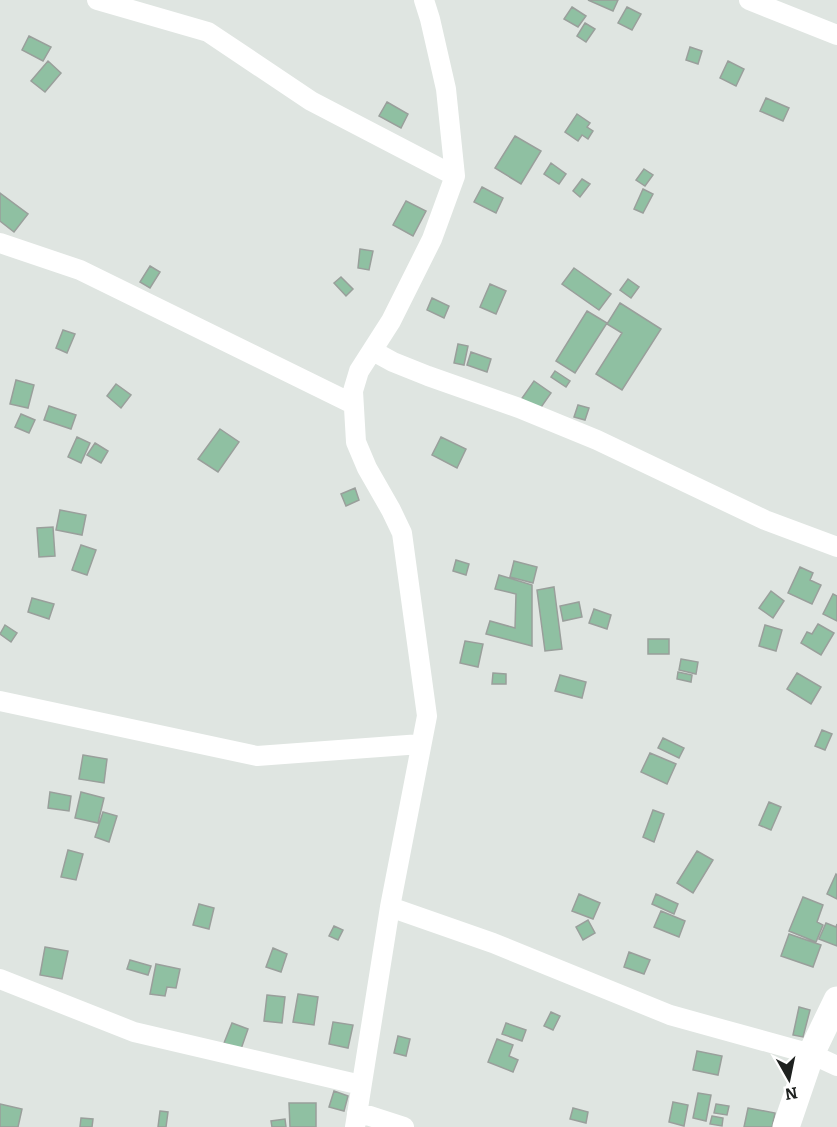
<svg xmlns="http://www.w3.org/2000/svg" width="837" height="1127" viewBox="0 0 837 1127" font-family="Bitter,serif">
<rect width="100%" height="100%" fill="#dfe5e1"/>
<!-- building -->
<path fill="#8fc0a2" stroke="#999f9b" stroke-width="1.5" d="M588,0H618L613,11Z
M572,7L586,16L578,27L564,19Z
M627,7L641,14L632,30L618,23Z
M585,23L595,29L586,42L577,36Z
M29,36L51,47L43,61L22,50Z
M690,47L702,51L698,64L686,60Z
M48,61L61,73L45,92L31,81Z
M728,61L744,69L736,86L720,78Z
M766,98L789,108L783,121L760,111Z
M387,102L408,114L401,128L379,116Z
M577,114L590,123L587,127L593,131L588,139L582,135L578,141L565,132Z
M515,136L541,151L521,184L495,168Z
M551,163L566,174L559,184L544,174Z
M644,169L653,175L645,186L636,180Z
M582,179L590,184L580,197L573,191Z
M482,187L503,198L496,213L474,202Z
M643,189L653,194L643,213L634,209Z
M0,193L28,214L14,232L0,221Z
M406,201L426,211L413,236L393,225Z
M360,249L373,251L369,270L358,268Z
M150,266L160,272L150,288L140,282Z
M574,268L611,294L599,310L562,284Z
M341,277L353,289L346,296L334,283Z
M628,279L639,287L631,298L620,290Z
M490,284L506,291L496,314L480,307Z
M432,298L449,306L444,318L427,310Z
M620,303L661,329L622,390L596,374L622,333L607,324Z
M587,311L607,323L575,373L556,361Z
M63,330L75,334L67,353L56,348Z
M458,344L468,346L464,365L454,363Z
M471,352L491,359L487,372L467,365Z
M555,371L570,381L566,387L551,377Z
M16,380L34,385L28,408L10,404Z
M534,381L551,393L537,413L520,401Z
M116,384L131,395L121,408L107,396Z
M578,405L589,408L585,420L574,417Z
M49,406L76,415L71,429L44,420Z
M21,414L35,420L29,433L15,427Z
M220,429L239,442L218,472L198,459Z
M77,437L90,443L81,463L68,457Z
M441,437L466,449L457,468L432,455Z
M95,443L108,451L101,463L87,455Z
M355,488L359,500L346,506L341,494Z
M60,510L86,515L82,535L56,530Z
M53,527L55,556L39,557L37,528Z
M81,545L96,550L87,575L72,570Z
M456,560L469,564L466,575L453,571Z
M514,561L537,567L533,583L510,577Z
M800,567L813,573L810,580L821,585L812,604L788,593Z
M499,575L532,585V646L486,634L490,621L515,628L516,594L495,589Z
M554,587L562,649L545,651L537,590Z
M771,591L784,601L773,618L759,608Z
M833,594L837,596V621L823,614Z
M32,598L54,604L49,619L28,612Z
M579,602L582,617L563,621L560,606Z
M594,609L611,615L607,629L589,623Z
M818,624L834,633L821,655L801,643L807,632L812,634Z
M5,625L17,633L11,642L0,634Z
M765,625L782,630L776,651L759,646Z
M648,639H669V654H648Z
M465,641L483,644L478,667L460,663Z
M681,659L698,662L696,674L679,670Z
M678,672L692,675L691,682L677,679Z
M493,673L506,674V684H492Z
M797,673L821,687L811,704L787,689Z
M560,675L586,682L582,698L555,691Z
M822,730L832,734L825,750L815,746Z
M663,738L684,748L679,758L658,748Z
M650,753L676,764L667,784L641,772Z
M83,755L107,759L104,783L79,779Z
M50,792L71,796L69,811L48,808Z
M81,792L104,798L98,823L75,818Z
M769,802L781,807L771,830L759,825Z
M653,810L664,814L654,842L643,837Z
M103,812L117,816L109,842L95,837Z
M68,850L83,854L76,880L61,877Z
M697,851L713,860L693,893L677,883Z
M836,874L837,875V899L827,894Z
M579,894L600,903L593,919L572,911Z
M656,894L678,904L674,914L652,904Z
M803,897L823,905L817,922L823,925L816,942L789,931Z
M199,904L214,908L209,929L193,925Z
M661,911L685,921L679,937L654,927Z
M588,920L595,933L583,940L576,927Z
M826,923L836,927L837,924V946L819,939Z
M334,926L343,930L338,940L329,936Z
M789,934L821,945L813,967L781,956Z
M45,947L68,951L62,979L40,975Z
M273,948L287,954L281,972L266,967Z
M629,952L650,960L644,974L624,967Z
M130,960L151,966L148,975L127,969Z
M156,964L180,969L176,988L167,987L165,996L150,994Z
M298,994L318,997L314,1025L293,1022Z
M267,995L285,997L282,1023L264,1021Z
M799,1007L810,1010L803,1037L793,1035Z
M551,1012L560,1016L553,1030L544,1026Z
M333,1022L353,1025L348,1048L329,1044Z
M232,1023L248,1029L241,1049L224,1043Z
M506,1023L526,1030L522,1041L502,1034Z
M398,1036L410,1039L406,1056L394,1053Z
M497,1039L513,1045L509,1056L518,1060L513,1072L488,1062Z
M697,1051L722,1056L718,1075L693,1070Z
M334,1091L348,1096L344,1111L329,1107Z
M698,1093L711,1095L706,1121L693,1118Z
M673,1102L688,1105L684,1126L669,1122Z
M289,1103H316V1127H290Z
M0,1104L22,1109L18,1127H0Z
M716,1104L729,1106L727,1115L714,1113Z
M573,1108L588,1112L586,1123L570,1119Z
M748,1108L775,1113L772,1127H744Z
M160,1111L168,1112L166,1127H158Z
M712,1116L723,1118L722,1126L710,1124Z
M81,1118L93,1119L92,1127H80Z
M285,1119L286,1127H272L271,1121Z"/>
<g fill="none" stroke-linecap="round" stroke-linejoin="round">
<!-- street -->
<path stroke="#fff" stroke-width="20" d="M97,0L208,32L311,101L455,176
M749,0L837,35
M0,243L80,270L353,404
M373,351L393,362L428,376L519,408L597,440L765,520L837,547
M0,701L257,756L421,744
M390,907L493,943L670,1015L811,1054L837,1066
M0,979L134,1032L361,1085
M357,1113L370,1116L404,1127
M355,1127L390,907L427,716L402,533L391,510L367,468L356,442L353,391L359,371L391,321L432,239L455,176L446,89L430,19L424,0"/>
<!-- secondary -->
<path stroke="#fff" stroke-width="27" d="M786,1127L811,1054L837,1000"/>
</g>
<!-- north arrow -->
<g transform="translate(789 1079) rotate(171)" stroke="#ffffff" stroke-width="4.5" paint-order="stroke">
<path d="M0-4.5L10 22L0 15L-10 22Z" fill="#1e211f"/>
<text y="-9" font-size="16" font-weight="bold" text-anchor="middle" fill="#1e211f">N</text>
</g>
</svg>
